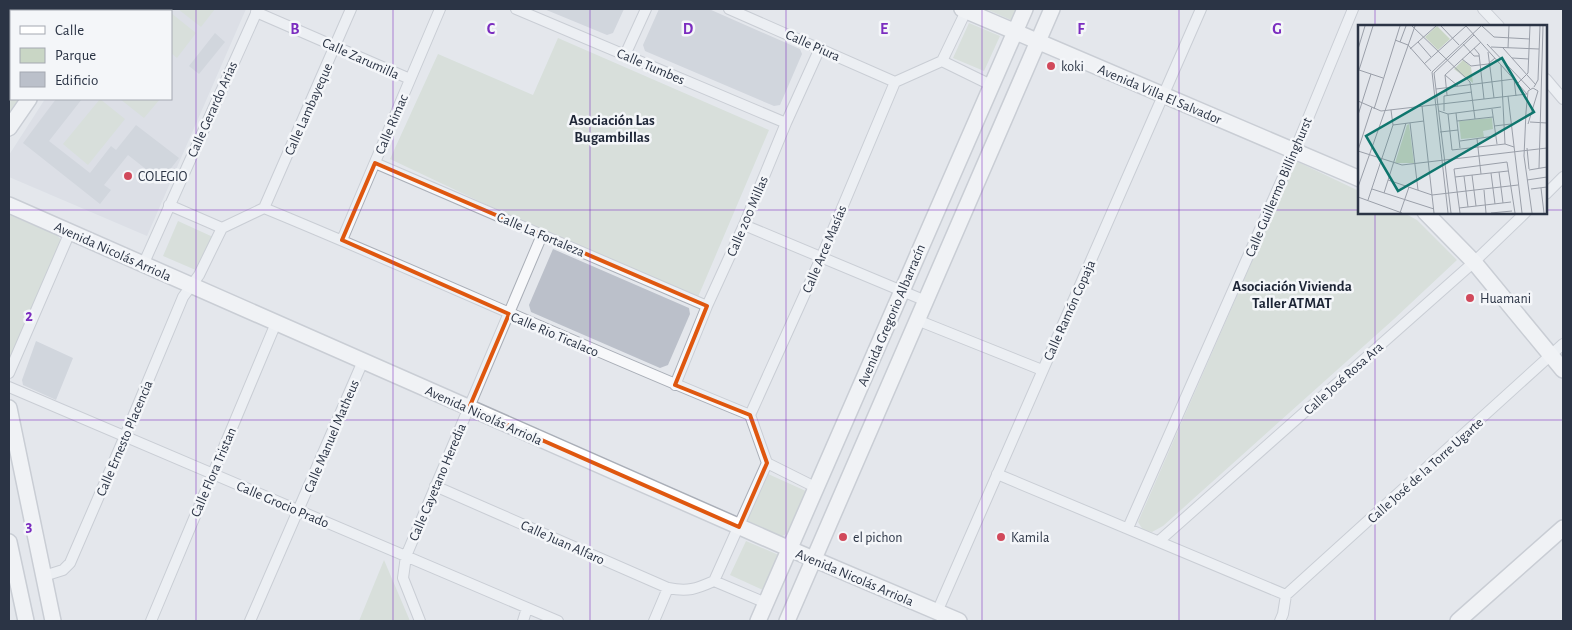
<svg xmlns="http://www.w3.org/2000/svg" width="1572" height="630" viewBox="0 0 1572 630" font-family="'Alegreya Sans',sans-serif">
<rect width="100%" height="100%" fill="#e4e7ec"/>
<!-- built -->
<path fill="#d2d6de" d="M103,9H246L147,236L9,177V155L45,99H171V11H101Z"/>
<!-- green -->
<path fill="#c9d6c5" d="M178,9H215L201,27Z
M986,9H1016L1011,20Z
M171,13L196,33L177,58L171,53Z
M969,23L1000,36L984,71L953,58Z
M558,38L769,130L698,297L485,204L390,159L438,54L533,95Z
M11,42V99H19L9,114V43Z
M100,99L125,119L88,165L63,144Z
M120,99H160L144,118Z
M1296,161L1359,191L1360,212L1404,213L1417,220L1457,260L1394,319L1163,526L1152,532L1143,530L1138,522Z
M9,215L56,234L62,241L9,365Z
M178,221L213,237L198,271L163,256Z
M766,473L808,492L791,531L781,537L745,521Z
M746,541L781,556L765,591L730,575Z
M384,560L410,621H359Z"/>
<!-- building -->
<path fill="#bbc0ca" d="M544,9H624L613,33L607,35Z
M659,9H709L800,49L802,54L780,105L774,106L645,51L643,45Z
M215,33L225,42L199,74L189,66Z
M56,99H82L49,141L90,173L111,146L116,150L136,125L179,158L161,181L128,155L104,185L111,190L100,204L23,143Z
M553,249L689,308L690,314L668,365L660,368L531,312L529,305Z
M36,341L73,358L56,400L23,385L22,380Z"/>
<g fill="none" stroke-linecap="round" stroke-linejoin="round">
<!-- street casing -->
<g stroke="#a9aeb7" stroke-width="12">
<path id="street" d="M516,9L786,123
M729,9L895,82
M1483,9L1499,26
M256,12L410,79
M625,55L646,9
M942,61L967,9
M1546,79L1563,99
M895,82L942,61L991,85
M375,163L707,306
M1546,194L1563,177
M169,205L222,228
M264,208C427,275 587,349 750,415L767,463L817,488
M264,208L351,9
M744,225L926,301
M342,240L440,9
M143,265L258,9
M917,320L1042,370
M9,373L70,232
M675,385L707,306L744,225L786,123L820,48
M9,387L558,621
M750,415L821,258L895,82
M997,474L1286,595
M435,486L668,588C688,592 696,589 714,581L767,463
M1128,528L1295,150L1353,9
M1159,541L1474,262L1526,212
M44,576L63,570L70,563L125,436L183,297L199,275L222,228L264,208
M714,581L766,603
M937,612L1201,9
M151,621L276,323
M250,621L363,361
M420,621L403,578L406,556L542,235
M523,621L527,608
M654,621L668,588
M1280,621L1283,614L1286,595L1563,344"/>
</g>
<!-- secondary casing -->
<g stroke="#a9aeb7" stroke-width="18">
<path id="secondary" d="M962,9L1360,179
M43,11L47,9
M87,11L89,9
M9,35L11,34
M9,128L29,99
M9,205L790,549L959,621
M1425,212L1474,262L1563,370
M9,408L53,621
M9,542L26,621
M758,621L1025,9
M787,621L1052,9
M1458,621L1563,528"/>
</g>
<!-- street -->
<use href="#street" stroke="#f7f8fa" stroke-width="10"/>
<!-- secondary -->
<use href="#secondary" stroke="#fff" stroke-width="15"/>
</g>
<!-- marked area -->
<path d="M0 0H1572V630H0ZM375,163L707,306L675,385L750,415L767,463L739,527L469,408L509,314L342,240Z" fill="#e4e7ec" fill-opacity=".55" fill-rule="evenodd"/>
<path fill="none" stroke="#df570f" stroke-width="4" stroke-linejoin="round" d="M375,163L707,306L675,385L750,415L767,463L739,527L469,408L509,314L342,240Z"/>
<!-- grid -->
<path fill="none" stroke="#7b2cbf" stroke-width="1" stroke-opacity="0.55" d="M196,9V621M393,9V621M590,9V621M786,9V621M982,9V621M1179,9V621M1375,9V26M9,210H1360M1546,210H1563M1375,212V621M9,420H1563"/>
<!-- markers -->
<g fill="#d1495b" stroke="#f4f6f9" stroke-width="2">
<circle cx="1051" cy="66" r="5"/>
<circle cx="128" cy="176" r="5"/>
<circle cx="1470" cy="298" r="5"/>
<circle cx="843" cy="537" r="5"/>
<circle cx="1001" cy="537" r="5"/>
</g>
<g text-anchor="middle" stroke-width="5" stroke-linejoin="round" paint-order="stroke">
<!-- street labels -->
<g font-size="14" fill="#2b3445" stroke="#f4f6f9">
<text transform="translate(813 45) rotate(24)" y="5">Calle Piura</text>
<text transform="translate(361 58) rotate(24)" y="5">Calle Zarumilla</text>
<text transform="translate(651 66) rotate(23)" y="5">Calle Tumbes</text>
<text transform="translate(1160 94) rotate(23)" y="5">Avenida Villa El Salvador</text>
<text transform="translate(212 109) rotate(-66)" y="5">Calle Gerardo Arias</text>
<text transform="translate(308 109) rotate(-66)" y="5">Calle Lambayeque</text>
<text transform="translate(391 124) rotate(-67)" y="5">Calle Rimac</text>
<text transform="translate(1278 187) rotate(-67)" y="5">Calle Guillermo Billinghurst</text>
<text transform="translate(747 216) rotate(-67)" y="5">Calle 200 Millas</text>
<text transform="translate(541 234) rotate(23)" y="5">Calle La Fortaleza</text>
<text transform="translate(824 249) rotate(-67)" y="5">Calle Arce Masías</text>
<text transform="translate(113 251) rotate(24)" y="5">Avenida Nicolás Arriola</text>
<text transform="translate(1069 310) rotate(-66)" y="5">Calle Ramón Copaja</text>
<text transform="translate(891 315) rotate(-67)" y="5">Avenida Gregorio Albarracín</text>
<text transform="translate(555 334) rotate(23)" y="5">Calle Rio Ticalaco</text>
<text transform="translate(1343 378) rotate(-42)" y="5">Calle José Rosa Ara</text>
<text transform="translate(484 415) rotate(24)" y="5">Avenida Nicolás Arriola</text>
<text transform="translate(331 436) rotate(-67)" y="5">Calle Manuel Matheus</text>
<text transform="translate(124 438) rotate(-67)" y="5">Calle Ernesto Placencia</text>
<text transform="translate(1425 470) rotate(-42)" y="5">Calle José de la Torre Ugarte</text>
<text transform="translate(213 472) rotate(-67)" y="5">Calle Flora Tristan</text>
<text transform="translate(437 482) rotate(-67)" y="5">Calle Cayetano Heredia</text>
<text transform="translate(283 504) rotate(23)" y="5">Calle Grocio Prado</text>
<text transform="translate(563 542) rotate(24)" y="5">Calle Juan Alfaro</text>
<text transform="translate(855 577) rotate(23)" y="5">Avenida Nicolás Arriola</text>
</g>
<!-- poi labels -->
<g font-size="14" fill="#2b3445" stroke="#f4f6f9" text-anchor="start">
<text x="1061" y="71">koki</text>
<text x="138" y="181">COLEGIO</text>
<text x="1480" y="303">Huamani</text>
<text x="853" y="542">el pichon</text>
<text x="1011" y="542">Kamila</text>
</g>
<!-- neighbourhood labels -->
<g font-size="15" font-weight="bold" fill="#1d2536" stroke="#f4f6f9">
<text x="612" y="125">Asociación Las<tspan x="612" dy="17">Bugambillas</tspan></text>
<text x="1292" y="291">Asociación Vivienda<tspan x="1292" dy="17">Taller ATMAT</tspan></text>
</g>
</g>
<!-- overview -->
<g transform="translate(1358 25)">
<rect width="189" height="189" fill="#e4e7ec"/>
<path d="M79,1L92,14L80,25L67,12ZM105,35L113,42L115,58L96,44ZM134,93L135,104L125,106L126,112L103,114L101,96ZM51,99L56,138H37L49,100Z" fill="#c9d6c5"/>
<path fill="none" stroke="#9a9fa9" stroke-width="1" d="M54,1L112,57L117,94M83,1L101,20M108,1L169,69M124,1L136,12L172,14M37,15L50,20L73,46M42,17L48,1M60,17L73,32M105,19L116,31H121M129,19L172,64M133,22L181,24M116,23L121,29L126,74M145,23L178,60M150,23L151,1M0,24L7,1M52,24L78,1M130,27L136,73M154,33L171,34M104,34L113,41L130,39L137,33M66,39L108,1M143,40L147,119M1,45L15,1M1,45L25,53M74,47L90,188M74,47L123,1M76,48L93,188M76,48L116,10M87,50L100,61M160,58L170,48L172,1M176,62L180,55L182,1M78,64L156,54L158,71M89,70L87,50L123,17M150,71L164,188M0,76L23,86L169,69M64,81L76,188M16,84L42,1M134,84L139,119M81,86L90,89L143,82M86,86V71L114,67M98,88L102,123M90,89L94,125M0,90L13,49M99,96L135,92M172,97L189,98M52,98L60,165M170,99L180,66M35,100L66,96M136,101L153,99M82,107L100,105M119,114L123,149M102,116L137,111M169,123L171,144M0,125L14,82M94,125L147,119L156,122M0,126L44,140L189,123M149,137L157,188M181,143L185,1M96,144L149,137M96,144L102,188M171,145L189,142M141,147L145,178M133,148L137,179M114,150L118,181M106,151L110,182M97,152L150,146M30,155L74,170L160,160M169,155L189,152M0,162L57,1M183,163L186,188M14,164L76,184M173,164L189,162M126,165L128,188M26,168L48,98M0,172L44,188M10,175L35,100L33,85M101,183L153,177M42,188L51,162M133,188L154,186M174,188L166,131L168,87L170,66L175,63L180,66"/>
<path fill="#0f766e" fill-opacity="0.15" stroke="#0f766e" stroke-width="2.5" d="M144,33L176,87L40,166L8,111Z"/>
<rect width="189" height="189" fill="none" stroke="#2b3445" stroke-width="2.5"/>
</g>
<g font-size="16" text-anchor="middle" font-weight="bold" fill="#7b2cbf" stroke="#f4f6f9" stroke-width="5" stroke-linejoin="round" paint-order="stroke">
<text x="295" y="34">B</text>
<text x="491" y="34">C</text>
<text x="688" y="34">D</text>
<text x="884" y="34">E</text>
<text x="1081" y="34">F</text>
<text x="1277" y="34">G</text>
<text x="29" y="321">2</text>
<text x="29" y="531">3</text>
</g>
<!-- border -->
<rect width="1572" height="630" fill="none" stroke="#2b3445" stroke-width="20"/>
<!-- legend -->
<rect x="10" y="10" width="162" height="90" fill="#f4f6f9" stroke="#a4a8b1"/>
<rect x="20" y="26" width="25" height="8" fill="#ffffff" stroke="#a4a8b1"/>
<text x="55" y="35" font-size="15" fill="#2b3445">Calle</text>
<rect x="20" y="48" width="25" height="15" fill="#c9d6c5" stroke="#a4a8b1"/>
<text x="55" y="60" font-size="15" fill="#2b3445">Parque</text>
<rect x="20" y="72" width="25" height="15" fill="#bbc0ca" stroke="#a4a8b1"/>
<text x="55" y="85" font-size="15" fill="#2b3445">Edificio</text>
</svg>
